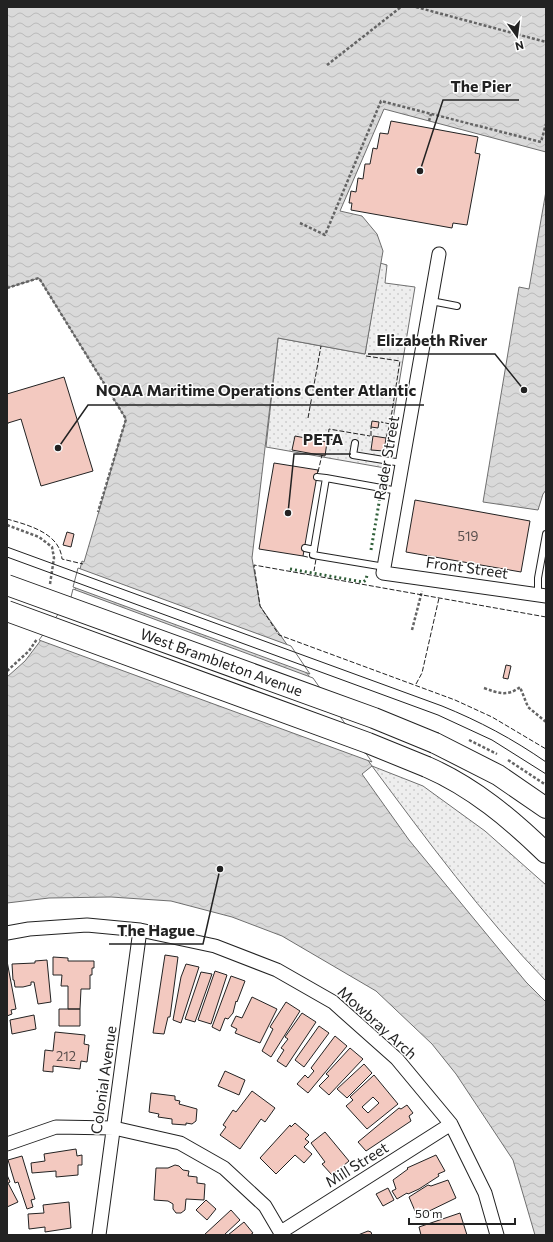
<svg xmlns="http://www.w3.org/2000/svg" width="553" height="1242" viewBox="0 0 553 1242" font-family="Commissioner,sans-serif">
<defs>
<pattern id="grass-dots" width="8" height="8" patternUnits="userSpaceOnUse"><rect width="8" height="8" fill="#eee"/><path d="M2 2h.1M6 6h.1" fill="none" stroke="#ccc" stroke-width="1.8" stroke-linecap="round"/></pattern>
<pattern id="water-waves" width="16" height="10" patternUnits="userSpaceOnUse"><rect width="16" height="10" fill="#d9d9d9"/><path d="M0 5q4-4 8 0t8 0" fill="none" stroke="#bababa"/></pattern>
</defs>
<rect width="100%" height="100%" fill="#fff"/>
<!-- grass -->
<path fill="url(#grass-dots)" stroke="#6f6f6f" d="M380,263L387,265L385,283L415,287L385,468L266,447L278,338L365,354Z
M372,766L423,786L485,831L546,885V981C482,915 427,840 372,766Z"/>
<!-- water -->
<path fill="url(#water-waves)" stroke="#6f6f6f" d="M7,7H546V152L384,109L340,211L362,216L377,234L383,251L365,354L278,338L252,558L260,606L372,766L362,774L409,840L526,982L546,1002V1235H535L513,1160L456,1074L432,1044L376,991L282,936L232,917L171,901L111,897L49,898L7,903V677L25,661L73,598L82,561L84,562L126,419L39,278L7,288Z
M546,191V490L543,494L538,510L483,502L519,287L529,289Z"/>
<!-- pier -->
<path fill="#fff" stroke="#6f6f6f" d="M78,568L291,646L310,674L73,587Z
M73,589L313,678L372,762L39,640L71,597Z"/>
<!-- building -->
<path fill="#f3c9c0" stroke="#222" fill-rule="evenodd" d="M391,121L478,137L475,153L480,154L467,225L453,223L452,228L351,210L352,203H349L351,191L356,192L358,178L363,179L365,164H370L373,148L377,149L380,133L388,134Z
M64,377L93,471L41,486L21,419L8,423L7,425V394Z
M372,421L379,422L378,428L371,427Z
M295,436L327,442L325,456L292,450Z
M373,436L386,438L384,451L371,450Z
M274,463L318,470L303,556L259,549Z
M415,500L530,521L521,572L406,552Z
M67,532L74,534L71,547L63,545Z
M506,665L511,666L508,679L503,678Z
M165,955L178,957L170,1017H168L164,1034L153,1033Z
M53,957L68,958V961H94V968H92V975H90V989H81L80,1009H68V986H61L62,975H53Z
M47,960L51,1002L38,1004L34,982H31V985L23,987H15L14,980H13L12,964L35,963V961Z
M7,961L16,1009L11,1010L12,1014L7,1016Z
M186,964L199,967L181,1023L173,1020L181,977Z
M215,971L227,975L211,1024L198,1020Z
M201,972L212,974L195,1022L185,1019Z
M231,976L245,981L237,1002L236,1001L233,1013L228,1019L225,1018L220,1031L212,1027Z
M252,997L277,1009L260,1043L235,1033L237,1029L231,1026L236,1016L242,1018Z
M286,1002L300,1011L271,1057L262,1051L273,1029L270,1027Z
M59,1009H80V1026H59Z
M302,1013L316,1022L286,1067L277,1061L284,1050L281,1048L288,1039L285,1037Z
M34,1015L36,1029L12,1034L10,1020Z
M319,1026L329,1033L304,1067L295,1060Z
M55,1032L85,1035L84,1044L89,1045L87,1062L81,1061L80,1069L53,1066V1072L43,1071L45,1050L53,1051Z
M335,1036L347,1046L308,1093L297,1084L305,1075L308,1078L314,1071L311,1068Z
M350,1048L363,1059L329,1095L319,1086L329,1076L326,1074Z
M364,1064L372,1073L347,1098L337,1089Z
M225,1071L245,1080L239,1095L218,1086Z
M374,1075L398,1104L367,1129L346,1106L353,1100L350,1097ZM373,1097L379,1103L368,1113L362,1107Z
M252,1091L275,1108L265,1122L261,1119L240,1149L220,1135L226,1127L223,1125L233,1110L236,1112Z
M151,1093L175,1096V1100L180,1101L179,1104L197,1109L196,1121L192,1124L186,1123V1125L172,1124V1119L158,1117L159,1114L149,1112Z
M407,1105L413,1113L409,1116L411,1121L366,1151L358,1142L399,1108L401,1109Z
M295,1123L309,1135L305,1139L309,1142L304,1147L312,1154L304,1163L295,1155L276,1174L260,1158L290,1125L291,1127Z
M325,1132L349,1161L332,1175L322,1164L325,1162L311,1143Z
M76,1149L77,1156L82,1155V1165H78V1175L56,1177V1171L32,1173L31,1163L45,1161L44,1154Z
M436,1155L445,1171L438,1174L439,1176L419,1189L408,1194L407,1193L397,1199L392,1191L396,1189L393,1180L408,1169L407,1168Z
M22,1156L35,1199L31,1200L33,1207L27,1209L18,1182L15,1183L8,1160Z
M175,1165L179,1166L183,1170L189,1171L188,1176L197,1177V1183L205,1184L204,1200L186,1199L185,1210L181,1213H176L173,1209V1204L168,1201L154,1200L156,1168H168Z
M7,1175L10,1182L8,1183L18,1202L7,1207Z
M448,1180L456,1198L421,1215L419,1210L415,1211L409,1197L428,1185L431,1186Z
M388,1188L394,1200L383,1206L376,1194Z
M206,1200L216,1209L207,1220L196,1210Z
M69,1202L71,1228L45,1232V1227L29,1229L28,1214L44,1213L43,1205Z
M231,1210L240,1220L224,1235H204Z
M460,1213L467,1235H421L419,1227Z
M244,1222L253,1233L250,1235H228Z
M368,1231L371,1232L372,1235H358Z"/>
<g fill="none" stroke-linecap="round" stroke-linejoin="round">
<!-- service casing -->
<g stroke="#222" stroke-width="8">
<path id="service" d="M431,301L457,306
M355,443L353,455L402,463
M317,477L326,478
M305,548L314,550
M385,567L313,555L326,478L398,491
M538,594V578L546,534"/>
</g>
<!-- minor casing -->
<g stroke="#222" stroke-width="15">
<path id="minor" d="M439,254L383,573L546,596
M7,933L29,929L87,925L140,930L215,946L277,970L333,1002L397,1059L451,1124L485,1193L497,1235
M7,1144L56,1127L114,1128L180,1143L224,1168L265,1206L282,1235
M281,1232L451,1124
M99,1235L140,930"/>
</g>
<!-- primary casing -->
<g stroke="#222" stroke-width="22">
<path id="primary" d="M435,743L498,775L546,808
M427,767C473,787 511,819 546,853"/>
</g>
<!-- path -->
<path stroke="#646464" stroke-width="2.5" stroke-dasharray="3 2" stroke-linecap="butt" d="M416,7L546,42
M327,65L401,7
M429,121L431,114
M300,223L325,235L381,101L541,142L546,124
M7,288L39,278L126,419L98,512
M7,525L39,537L52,547L54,558L50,584
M412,630L422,591
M7,671L29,651L37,639
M484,688C498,693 507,697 520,687L528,707L546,722
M469,740L497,754
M508,760L546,785"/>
<!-- service -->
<use href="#service" stroke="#fff" stroke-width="6"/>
<!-- minor -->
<use href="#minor" stroke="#fff" stroke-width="13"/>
<!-- primary -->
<use href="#primary" stroke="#fff" stroke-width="20"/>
<!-- tram -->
<path stroke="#222" stroke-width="1" d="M7,547L442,706C479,721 513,739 546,762
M7,557L438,715L492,740L546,774"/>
<!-- primary-bridge casing -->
<g stroke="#222" stroke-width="22" stroke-linecap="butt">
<g id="primary-bridge">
<path id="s1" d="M7,585L374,718L435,743"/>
<path d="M7,611L368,743L427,767"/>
</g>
</g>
<!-- primary-bridge -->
<use href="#primary-bridge" stroke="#fff" stroke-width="20"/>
<!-- hedge -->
<path stroke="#2f5e38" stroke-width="3" stroke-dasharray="2 3" stroke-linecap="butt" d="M383,479L384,472
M371,550L380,497
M290,569L363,582L366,580L367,575"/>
<!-- fence -->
<path stroke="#222" stroke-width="1" stroke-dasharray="5 2" stroke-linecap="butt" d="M366,356L400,361L390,424L381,422
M308,418L321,346
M371,436V427
M386,438L390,424
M327,443L335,445L336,440L328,439L329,429L370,436
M318,472L322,455
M7,519C28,525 60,533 62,559L83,564
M303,556L316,559L314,571
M546,617L254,565L260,606L279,635L455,700L492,717L546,749
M416,684L422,673L439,598"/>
</g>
<g text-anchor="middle" stroke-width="3" stroke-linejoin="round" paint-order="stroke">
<!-- number labels -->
<g font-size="13" fill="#564c4a">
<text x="468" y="541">519</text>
<text x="66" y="1061">212</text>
</g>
<!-- street labels -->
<g font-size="15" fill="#222" stroke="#fff">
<text transform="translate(387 458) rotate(-80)" y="5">Rader Street</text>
<text transform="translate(467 568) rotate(8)" y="5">Front Street</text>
<text dy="5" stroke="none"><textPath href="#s1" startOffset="228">West Brambleton Avenue</textPath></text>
<text transform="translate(377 1023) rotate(42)" y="5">Mowbray Arch</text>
<text transform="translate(104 1080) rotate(-82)" y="5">Colonial Avenue</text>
<text transform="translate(357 1165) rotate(-32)" y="5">Mill Street</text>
</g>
</g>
<!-- callouts -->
<path fill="none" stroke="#222" stroke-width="1.5" d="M420 171L443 100H519M524 390L495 354H368M58 448L88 405H424M288 513L294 454H351M220 869L203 944H109"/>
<g fill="#222" stroke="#fff" stroke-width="1.5">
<circle cx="420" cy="171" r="4"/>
<circle cx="524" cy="390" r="4"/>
<circle cx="58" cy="448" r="4"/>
<circle cx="288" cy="513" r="4"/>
<circle cx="220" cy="869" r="4"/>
</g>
<g font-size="16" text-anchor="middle" font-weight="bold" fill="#222" stroke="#fff" stroke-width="3" stroke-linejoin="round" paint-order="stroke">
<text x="481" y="92">The Pier</text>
<text x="432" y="346">Elizabeth River</text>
<text x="256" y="396">NOAA Maritime Operations Center Atlantic</text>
<text x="323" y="445">PETA</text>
<text x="156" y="936">The Hague</text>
</g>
<!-- border -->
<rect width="553" height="1242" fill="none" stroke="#222222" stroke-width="16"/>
<!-- north arrow -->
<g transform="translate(517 36) rotate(166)" stroke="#ffffff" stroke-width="3" paint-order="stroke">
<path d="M0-3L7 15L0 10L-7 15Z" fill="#222222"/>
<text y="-6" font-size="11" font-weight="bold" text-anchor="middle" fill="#222222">N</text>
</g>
<!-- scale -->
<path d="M409 1218v6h106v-6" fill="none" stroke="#222222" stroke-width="2"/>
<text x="415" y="1218" font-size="12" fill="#222222" stroke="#ffffff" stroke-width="3" paint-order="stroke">50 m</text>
</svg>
